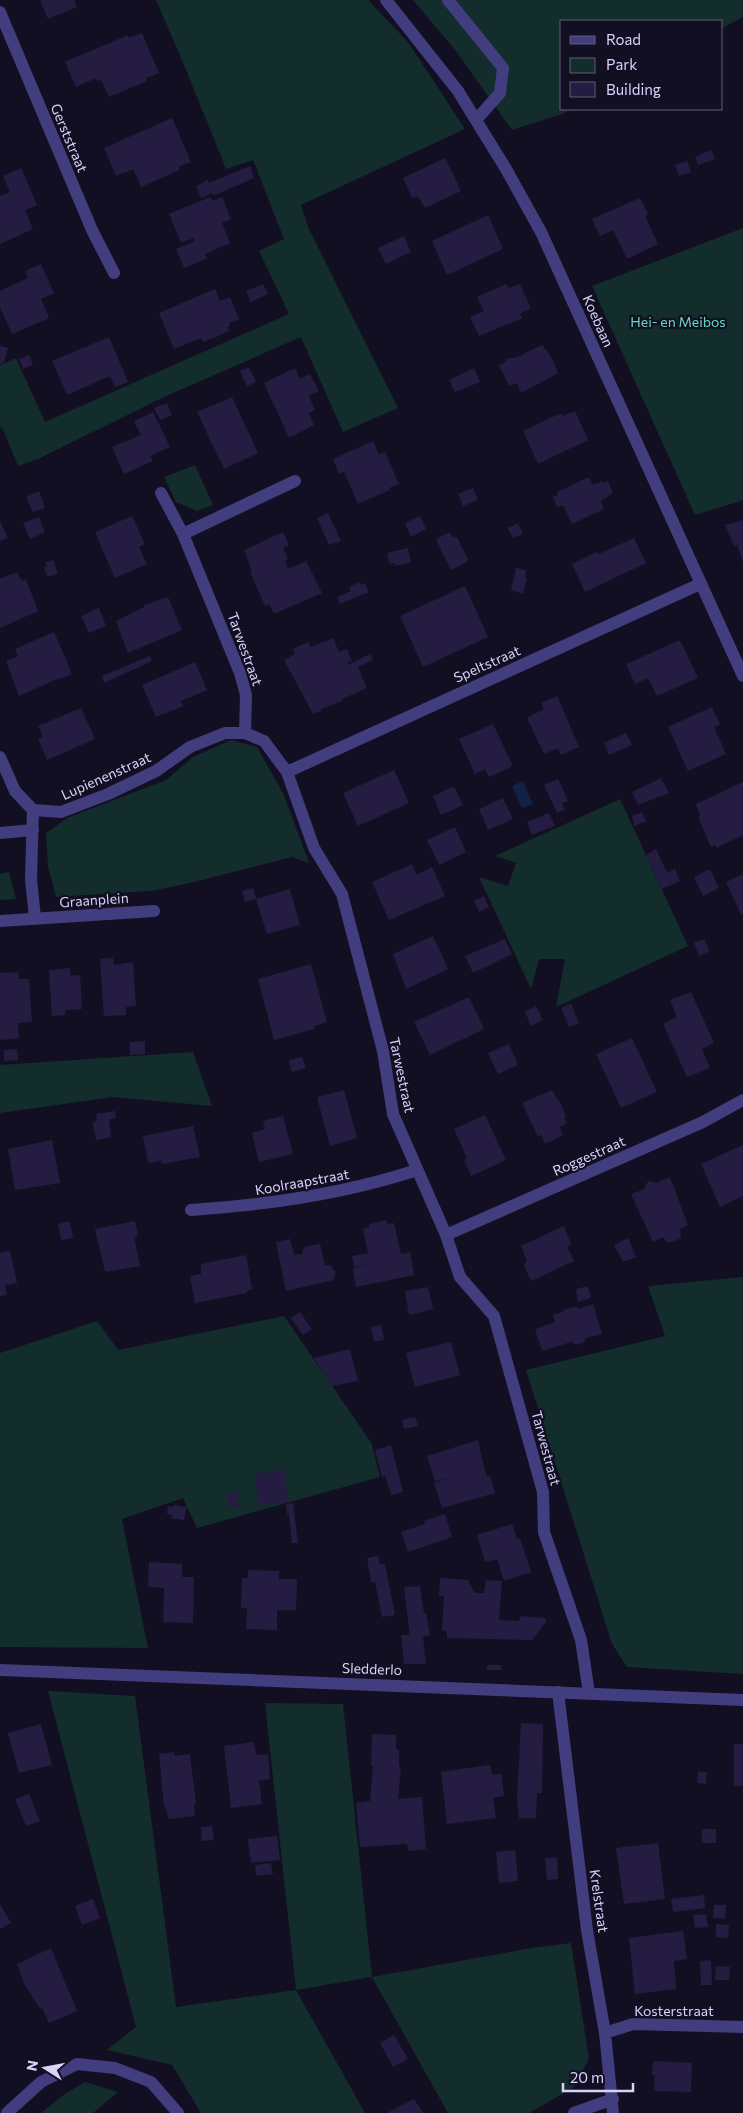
<svg xmlns="http://www.w3.org/2000/svg" width="743" height="2113" viewBox="0 0 743 2113" font-family="Commissioner,sans-serif">
<rect width="100%" height="100%" fill="#130f22"/>
<!-- green -->
<path fill="#132c2c" d="M156,0H368L408,42L465,129L301,205L308,227L398,408L343,432L301,337L164,397L38,459L18,466L2,427L0,428V365L16,358L45,422L289,314L259,251L284,239L253,160L226,169L187,72Z
M413,0H743V17L722,28V21H562V109H572L562,114L512,130L456,51Z
M743,228V500L695,515L592,286Z
M195,465L213,505L197,511L176,502L164,477Z
M231,740L257,747L284,795L309,863L292,857L194,882L151,891L56,897L48,866L46,833L67,818L166,780L193,757Z
M620,799L688,946L556,1007L565,959H539L531,989L479,877L508,886L516,863L495,856Z
M9,872L16,899L0,900V874Z
M193,1052L212,1106L113,1097L0,1113V1065Z
M743,1277V1674L627,1667L612,1644L526,1370L665,1336L648,1286Z
M284,1316L372,1444L380,1477L197,1528L183,1498L122,1519L148,1648L0,1647V1353L97,1321L118,1350Z
M48,1691L135,1696L176,2007L296,1990L265,1703L343,1704L372,1977L532,1948L571,1943L589,2059L573,2088L529,2113H448L372,1977L296,1990L365,2113H201L172,2065L107,2050L136,2027Z
M85,2082L118,2092L93,2113H41L62,2096Z"/>
<!-- water -->
<path fill="#112345" d="M523,781L533,804L522,808L512,786Z"/>
<!-- building -->
<path fill="#251c42" d="M40,0H74L77,7L48,19Z
M142,33L159,73L146,78L147,81L109,97L101,80L98,81L96,78L76,87L65,62L128,35L129,38Z
M172,118L191,162L178,167L180,170L141,187L133,169L116,176L104,148Z
M711,150L715,159L698,165L695,157Z
M445,158L461,191L425,208L418,196L412,198L403,178Z
M687,161L691,172L679,176L675,165Z
M250,166L254,178L213,196L212,193L201,198L196,186L208,180L209,183Z
M21,168L37,205L25,210L33,229L0,244V196L10,192L3,176Z
M210,197L212,201L222,197L231,219L222,223L230,243L205,254L207,258L184,268L176,249L195,241L194,238L181,243L169,214Z
M640,198L648,214L645,216L658,244L627,259L613,230L600,236L592,219Z
M488,215L503,249L447,275L432,241Z
M404,236L411,252L386,264L378,248Z
M41,264L54,293L41,299L49,318L12,334L0,307V291L28,278L25,271Z
M263,284L268,294L251,302L246,291Z
M506,284L509,288L520,284L531,308L519,314L523,318L479,336L470,317L484,311L477,297Z
M215,289L220,301L230,297L239,319L229,323L230,326L228,327L229,331L203,342L201,338L174,349L159,313Z
M109,337L128,382L115,387L110,376L67,395L52,361Z
M542,345L550,355L558,373L521,393L517,383L509,386L499,365L506,362V359L517,357Z
M0,346L8,348L4,362L0,364Z
M29,355L33,365L23,369L19,359Z
M249,367L256,382L247,386L240,371Z
M295,368L300,379L310,374L319,391L309,396L315,410L309,413L314,425L289,438L264,383Z
M474,368L480,382L455,392L449,380Z
M232,397L258,453L224,469L197,412Z
M167,403L172,415L160,420L154,408Z
M575,411L588,440L538,464L523,431L561,413L563,416Z
M153,412L170,447L150,456L153,461L124,474L112,447L141,435L134,421Z
M373,441L379,455L385,452L399,484L389,488L390,490L358,504L344,472L339,474L333,459Z
M589,477L593,485L602,481L603,483L608,481L613,493L601,501L604,509L572,524L563,505L557,507L553,497L558,495L557,492Z
M473,488L478,500L463,506L458,494Z
M39,491L45,508L33,512L26,497Z
M328,513L341,541L329,545L317,518Z
M132,516L145,544L139,547L147,564L115,578L95,532Z
M420,516L426,529L411,537L405,523Z
M39,517L45,532L30,539L23,523Z
M743,520V562L737,545L734,546L725,525Z
M0,521L8,538L0,541Z
M518,523L523,534L513,538L508,528Z
M283,532L289,545L283,548L288,559L285,561L288,569L306,561L322,593L274,614L269,604L265,606L250,572L252,571L244,550Z
M450,532L453,538L457,537L468,560L465,563L451,570L436,539Z
M634,538L646,563L585,592L572,564L597,552L599,554Z
M408,548L411,562L396,566L395,563L389,564L387,553Z
M53,560L58,573L48,577L44,567L47,566L45,563Z
M516,568L526,570L525,577L527,578L523,594L511,590Z
M17,572L22,581L26,579L38,611L0,628V579Z
M360,582L361,585L365,583L369,592L340,604L337,597L351,591L349,587Z
M465,586L488,637L423,667L400,616Z
M168,597L182,630L128,653L116,621L144,607V605Z
M99,608L106,626L89,633L81,616Z
M54,632L72,674L60,679L59,678L19,696L6,661L18,656L15,649Z
M333,638L339,652L347,649L352,661L347,663V665L370,654L373,660L358,667L367,688L342,699V701L321,709V711L313,714L284,660L295,654L293,649L308,642L311,647Z
M680,640L698,678L657,696L648,678L635,684L626,664Z
M150,656L152,661L104,683L102,676Z
M195,662L207,690L181,701L183,706L156,717L142,685Z
M557,696L579,747L561,755L558,748L544,754L527,718L544,709L541,703Z
M712,707L720,724L714,727L726,754L688,771L668,727Z
M81,708L95,739L47,760L38,739L43,737L38,726Z
M493,724L513,766L489,777L485,769L475,774L459,739Z
M626,733L632,745L609,755L604,743Z
M394,770L409,803L358,826L343,793Z
M661,778L669,793L638,805L632,792Z
M558,779L568,801L562,803L565,810L557,813L544,785Z
M743,782V835L716,848L715,845L711,847L698,817L700,816L696,804Z
M454,786L463,805L441,815L433,796Z
M503,798L513,819L488,830L479,809Z
M642,812L646,821L634,826L632,816Z
M549,813L555,826L532,835L527,822Z
M455,827L466,852L439,865L427,840Z
M656,849L667,873L675,869L680,881L662,889L646,855Z
M412,864L417,875L432,867L445,896L389,920L372,882Z
M710,869L719,888L703,896L694,877Z
M743,874V914L741,915L726,882Z
M253,888L256,899L290,889L300,925L267,934L256,899L245,902L242,891Z
M484,896L489,907L479,912L474,901Z
M433,936L448,969L406,989L393,954Z
M505,939L512,954L473,973L465,956Z
M704,939L710,951L699,956L694,943Z
M113,958L114,965L133,962L136,1006L126,1007V1015L104,1016L100,959Z
M311,964L327,1022L314,1026V1029L274,1040L258,979Z
M70,968L71,976L80,975L82,1009L65,1010V1015L52,1016L49,970Z
M18,972L19,979H29L32,1022L18,1023L19,1038L0,1040V973Z
M691,992L714,1043L702,1049L710,1068L687,1077L663,1024L677,1017L670,1000Z
M469,997L484,1029L430,1055L414,1022Z
M571,1004L579,1023L569,1027L561,1008Z
M536,1006L543,1020L531,1026L525,1012Z
M632,1038L657,1092L621,1108L596,1054Z
M145,1041V1054L130,1055V1042Z
M509,1044L518,1065L498,1074L488,1053Z
M17,1049L18,1060L4,1061V1050Z
M302,1057L306,1068L292,1072L289,1060Z
M344,1090L357,1138L330,1146L317,1097Z
M552,1090L562,1106L566,1117L564,1118L567,1123L560,1127L563,1135L545,1144L541,1135L538,1137L522,1103Z
M115,1111L116,1118L109,1119L111,1137L96,1140L93,1122L97,1121L96,1114Z
M485,1115L506,1160L471,1176L464,1160L467,1158L454,1129Z
M283,1116L293,1154L259,1162L252,1133L265,1129L263,1121Z
M193,1126L200,1157L162,1164L161,1161L148,1163L143,1136Z
M52,1140L60,1183L15,1190L8,1149Z
M743,1145V1196L720,1207L701,1164Z
M670,1177L688,1225L680,1229L681,1238L670,1243L666,1241L663,1237L653,1242L631,1194L645,1189L646,1184L649,1181L656,1183Z
M386,1220L388,1224L394,1223L401,1254L410,1252L414,1275L356,1287L353,1268L370,1265L354,1267L352,1256L368,1253L363,1229L370,1227L369,1224Z
M70,1221L73,1238L61,1240L58,1224Z
M135,1221L138,1236L134,1237L140,1266L105,1272L95,1229Z
M564,1226L571,1244L567,1246L574,1261L531,1281L524,1266L527,1261L521,1246Z
M628,1238L636,1257L623,1262L614,1245Z
M290,1239L294,1255L302,1254L304,1247L320,1244L325,1265H330L336,1272L333,1280L286,1291L276,1242Z
M10,1251L17,1283L5,1285L7,1295L0,1296V1253Z
M246,1255L252,1289L247,1291V1293L195,1303L190,1276L201,1274V1264Z
M588,1286L591,1298L578,1302L576,1289Z
M428,1287L433,1309L409,1315L405,1291Z
M593,1304L602,1334L586,1338L584,1342L576,1345L571,1342L542,1351L535,1329L555,1322L553,1315L563,1312V1310L577,1306L578,1309Z
M300,1312L312,1329L303,1335L291,1318Z
M381,1325L384,1340L374,1342L371,1327Z
M451,1342L460,1375L415,1387L406,1353Z
M350,1349L358,1381L331,1386L314,1358Z
M415,1417L418,1426L404,1429L402,1420Z
M478,1440L484,1467L487,1476H490L495,1493L442,1508L434,1483L446,1478L435,1481L427,1456Z
M391,1445L403,1492L391,1495L385,1476L382,1477L375,1450Z
M285,1469L288,1502L258,1505L255,1474Z
M237,1492L239,1507L229,1508L226,1493Z
M293,1503L298,1543H292L289,1514H287L286,1504Z
M174,1505L187,1507L184,1520L171,1518L172,1515L167,1514L168,1506L173,1507Z
M445,1514L452,1537L408,1552L401,1532L425,1524L424,1521Z
M512,1524L517,1539L520,1538L531,1572L504,1581L497,1559L485,1562L477,1535Z
M378,1556L380,1564H385L395,1615L382,1617L375,1582H371L367,1558Z
M149,1562L182,1564V1577H194L193,1623L163,1622L164,1588L148,1587Z
M248,1570L279,1571V1579H297L296,1610H277V1630L246,1629L247,1608H241L242,1578H248Z
M440,1578L468,1580L475,1593H484L486,1580L502,1581L499,1620L519,1621L520,1616L545,1618L546,1622L532,1640L447,1638V1632L442,1630L444,1596H439Z
M420,1586L424,1613H426L430,1635L423,1637L426,1664H404L401,1635H410L404,1587Z
M487,1665H501V1670H487Z
M521,1723L543,1724L542,1793H537L536,1818H519L517,1800Z
M41,1724L52,1765L19,1773L8,1733Z
M372,1734L396,1735V1749L399,1750V1766L401,1767L398,1799L422,1797L426,1849L408,1851L407,1844L360,1847L356,1803L370,1801L373,1766H371Z
M254,1742L256,1755L268,1754L270,1779L259,1781L262,1804L231,1808L224,1746Z
M734,1744H743V1786H734Z
M174,1752L175,1756L190,1754L196,1803L194,1804L195,1816L168,1819L166,1807H164L159,1754Z
M490,1765L492,1774H501L504,1796L493,1798L496,1818L447,1824L441,1772Z
M698,1772H707L706,1784L697,1783Z
M29,1794L40,1821L26,1826L15,1799Z
M212,1826L214,1840L202,1841L201,1827Z
M702,1829H716V1843H702Z
M277,1836L280,1860L251,1863L248,1839Z
M658,1843L665,1899L624,1904L616,1848Z
M515,1850L518,1881L499,1883L496,1852Z
M545,1858H557L558,1879L547,1880Z
M271,1863L273,1874L256,1876L255,1865Z
M704,1895L705,1908L673,1912L671,1899Z
M93,1899L100,1918L82,1925L75,1906Z
M0,1904L11,1923L0,1929Z
M714,1905H726L725,1919L713,1918Z
M706,1914L708,1927L695,1928L693,1915Z
M716,1924L729,1925L728,1938L716,1937Z
M683,1931L687,1959L674,1961L676,1989L635,1994L629,1938Z
M51,1948L77,2011L49,2023L42,2008L40,2009L22,1980L23,1979L17,1964Z
M711,1960L712,1985H701L700,1961Z
M716,1966L730,1967L729,1980H715Z
M394,2035L408,2059L393,2067L380,2043Z
M655,2061L692,2063L691,2092L654,2091L655,2075H652L653,2063Z
M414,2099L423,2113H387Z"/>
<g fill="none" stroke-linecap="round" stroke-linejoin="round">
<!-- service -->
<path stroke="#423d7e" stroke-width="12" d="M448,0L503,68L500,93L476,120"/>
<!-- minor -->
<path stroke="#423d7e" stroke-width="12" d="M386,0L458,91L506,169L541,232L743,676
M0,12L92,230L114,273
M161,493L183,534L240,673L246,695L245,733
M183,534L295,481
M0,757L15,791L33,810L61,812L108,794L156,771L190,747L225,733H245L264,741L287,772L314,848L342,894L383,1051L393,1114L446,1235L460,1277L494,1316L543,1492L544,1532L581,1640L589,1693
M287,772L700,584
M33,810L31,879L35,918
M0,833L33,830
M0,921L154,911
M191,1210C267,1205 344,1194 417,1170
M446,1235L703,1122L743,1100
M558,1692L587,1930L605,2033L613,2113
M605,2033L633,2024L743,2027
M7,2113L41,2082L77,2064L115,2068L151,2082L178,2113
M574,2113L613,2099"/>
<!-- tertiary -->
<path stroke="#423d7e" stroke-width="12" d="M0,1670L743,1700"/>
</g>
<g text-anchor="middle" stroke-width="4.5" stroke-linejoin="round" paint-order="stroke">
<!-- street labels -->
<g font-size="14" fill="#d9d3fc" stroke="#130f22">
<text transform="translate(69 138) rotate(67)" y="5">Gerststraat</text>
<text transform="translate(598 321) rotate(66)" y="5">Koebaan</text>
<text transform="translate(245 649) rotate(70)" y="5">Tarwestraat</text>
<text transform="translate(487 664) rotate(-24)" y="5">Speltstraat</text>
<text transform="translate(106 776) rotate(-24)" y="5">Lupienenstraat</text>
<text transform="translate(94 900) rotate(-4)" y="5">Graanplein</text>
<text transform="translate(402 1075) rotate(78)" y="5">Tarwestraat</text>
<text transform="translate(589 1156) rotate(-24)" y="5">Roggestraat</text>
<text transform="translate(302 1182) rotate(-10)" y="5">Koolraapstraat</text>
<text transform="translate(546 1448) rotate(75)" y="5">Tarwestraat</text>
<text transform="translate(372 1669) rotate(2)" y="5">Sledderlo</text>
<text transform="translate(599 1901) rotate(82)" y="5">Krelstraat</text>
<text x="674" y="2016">Kosterstraat</text>
</g>
<!-- park labels -->
<g font-size="14" fill="#64d8be" stroke="#130f22">
<text x="678" y="327">Hei- en Meibos</text>
</g>
</g>
<!-- legend -->
<rect x="560" y="20" width="162" height="90" fill="#130f22" stroke="#625d79"/>
<rect x="570" y="36" width="25" height="8" fill="#423d7e" stroke="#625d79"/>
<text x="606" y="45" font-size="15" fill="#d9d3fc">Road</text>
<rect x="570" y="58" width="25" height="15" fill="#132c2c" stroke="#625d79"/>
<text x="606" y="70" font-size="15" fill="#d9d3fc">Park</text>
<rect x="570" y="82" width="25" height="15" fill="#251c42" stroke="#625d79"/>
<text x="606" y="95" font-size="15" fill="#d9d3fc">Building</text>
<!-- north arrow -->
<g transform="translate(45 2068) rotate(281)" stroke="#130f22" stroke-width="4" paint-order="stroke">
<path d="M0-4L9 19L0 12L-9 19Z" fill="#d9d3fc"/>
<text y="-8" font-size="14" font-weight="bold" text-anchor="middle" fill="#d9d3fc">N</text>
</g>
<!-- scale -->
<path d="M563 2083v8h70v-8" fill="none" stroke="#d9d3fc" stroke-width="2.5"/>
<text x="570" y="2083" font-size="15" fill="#d9d3fc" stroke="#130f22" stroke-width="4" paint-order="stroke">20 m</text>
</svg>
